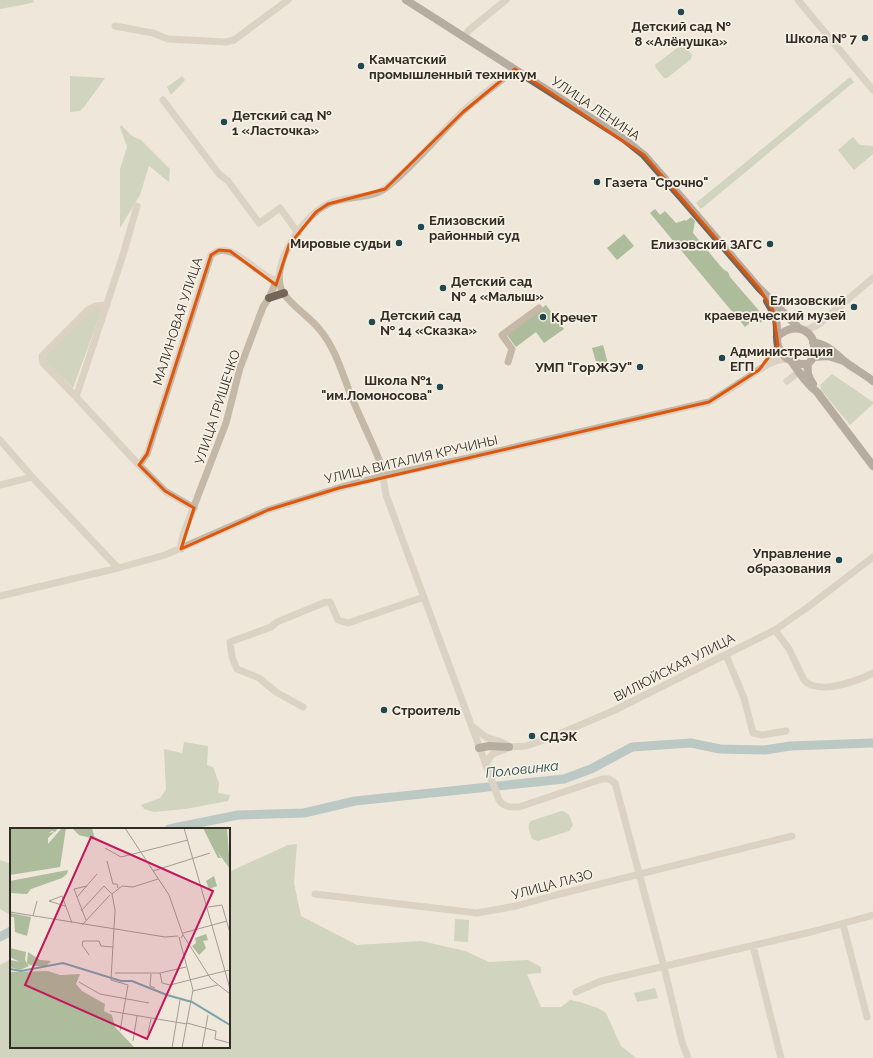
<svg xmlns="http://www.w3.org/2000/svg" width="873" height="1058" viewBox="0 0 873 1058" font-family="Raleway,sans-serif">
<rect width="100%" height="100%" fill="#eee7da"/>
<!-- green -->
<path fill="#adbc9b" d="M0,0H33L34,2L27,4L0,9Z
M681,45L685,46L692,55L691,59L667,78H664L656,68L655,65Z
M70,76L105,78L84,107L80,111L70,112Z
M182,76L185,80L171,95L167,87Z
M850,77L854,82L701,209L696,203Z
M121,125L132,136L141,140L170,169L169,182L149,166L140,195L120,228V169L127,147L120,127Z
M853,137L860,145L873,146V154L854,170L838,150Z
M655,209L660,215L665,211L676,223L685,220L686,221L691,217L695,221L693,233L723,269L728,272L730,277L761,313L763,318L762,322L758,323L752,321L745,327L650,213Z
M624,234L634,246L617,260L607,248Z
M546,305L564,329L544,343L536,332L516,347L507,335Z
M96,308L102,309L73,388L46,362L45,357L88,312Z
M603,345L609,367L598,369L592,348Z
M832,374L873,402V404L850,425L821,390L820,385Z
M184,742L208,746L207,765L213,767L219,783L218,793L230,795L228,801L185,809L154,812L144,809L141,805L160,798L166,790L164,749L182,753Z
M561,811C570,812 570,818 573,825L569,831L538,841L532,839C530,832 526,827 531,821Z
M297,844L294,883L301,916L357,945L421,941L465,951L489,962L528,960L541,967V973L527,974L541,1007H561L570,1000L580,1002L598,1008L606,1013L621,1046L636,1058H0V965L11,959V1047H229V873L233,870L288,845Z
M0,860L11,864V915L0,909Z
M455,919L469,920L468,942L454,941Z
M655,988L658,998L637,1002L634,993Z"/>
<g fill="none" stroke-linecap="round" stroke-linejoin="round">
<!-- river -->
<path stroke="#7ca2a8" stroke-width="9" d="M169,829L238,815L304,813L355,801L564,779L591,769L632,747L691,743L720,749L765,750L790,746L873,743
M0,937L11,931"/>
<!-- minor -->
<path stroke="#c5b8a7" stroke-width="7" d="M798,0L873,90
M115,26L153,33L168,39L226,42L234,40L288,0
M464,37L469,30L506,0
M515,69C498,84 478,97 461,113C436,138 414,166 386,188C370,200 346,195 328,204C304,215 266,268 284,294C294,308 310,317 320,330C336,349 343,376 352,398C361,420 372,441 380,462C383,473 384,484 386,495L499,800C505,808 510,807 519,807L602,779H609L615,783L664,967L682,1042L688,1058
M163,100L219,174L228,181L259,223L280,208L298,233
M137,206L123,255L76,397L139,465L165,491L194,508
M805,331L819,324L873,278
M508,362L512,349L502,335L539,308
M766,363L773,356L778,345
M787,381L799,372
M76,397L43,363L42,356L88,310L95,306L107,305
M0,440L32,477L118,568
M139,465L147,454L211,255C213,254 216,251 219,251C236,246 260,276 276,281
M0,485L32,477
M181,549V543L184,532L226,423L240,368L263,307L269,298L278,277
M0,596L118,568L165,555L268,510L339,488L383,476L468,458L709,402C720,396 730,389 741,382C755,373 769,360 787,359
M775,630L789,649L804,680C818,696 857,681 873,673
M726,655L744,698L753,733L762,735L786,731
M303,707L276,692L259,678L237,669L232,657L230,642L271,627L277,622L326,602H330L338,620L348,623L424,597
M471,725C476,729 481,734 486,737C494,741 503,740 509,747L526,746L550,738L615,710L775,630L808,607L873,557
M486,766C491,751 495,754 507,748
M315,894L477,913L516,906L556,895L792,836
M843,924L867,1017
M753,946L781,1058
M576,992L601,981L815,931L873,915"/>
<!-- major -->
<path stroke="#736559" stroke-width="8" d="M406,0L624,139L644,155L687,204L759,288L799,328
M269,298L284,293
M767,301C771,307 774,313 776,320C778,328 776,338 778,346C783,359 795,365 808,364L814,357C814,351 815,344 812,338C804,324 787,327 777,337
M813,342C829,346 832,350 844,361C853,368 864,374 873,381
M814,357L828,356L844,361
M792,362C799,373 807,384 817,392L873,466
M808,364C807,372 808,377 813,384
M479,748L489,746L509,747"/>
</g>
<!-- marked area -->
<path d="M0 0H873V1058H0ZM515,69L644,155L759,288L773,310L778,345L759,370L709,402L339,488L268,510L181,549L194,508L165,491L139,465L147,454L211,255L219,250L230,251L276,285L289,245L316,212L328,204L385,189L463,112Z" fill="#eee7da" fill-opacity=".55" fill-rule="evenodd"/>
<path fill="none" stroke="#df570d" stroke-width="3" stroke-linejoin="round" d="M515,69L644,155L759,288L773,310L778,345L759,370L709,402L339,488L268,510L181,549L194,508L165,491L139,465L147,454L211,255L219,250L230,251L276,285L289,245L316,212L328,204L385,189L463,112Z"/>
<!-- markers -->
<g fill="#21474f" stroke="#f7f1e5" stroke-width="1.5">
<circle cx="681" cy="12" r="4"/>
<circle cx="865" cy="38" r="4"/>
<circle cx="361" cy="66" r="4"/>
<circle cx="224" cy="122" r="4"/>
<circle cx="597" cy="182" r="4"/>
<circle cx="421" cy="227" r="4"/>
<circle cx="399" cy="243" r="4"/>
<circle cx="770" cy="244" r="4"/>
<circle cx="443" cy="288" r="4"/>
<circle cx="854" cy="307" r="4"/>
<circle cx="543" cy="317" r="4"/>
<circle cx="372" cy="322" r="4"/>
<circle cx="722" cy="358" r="4"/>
<circle cx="640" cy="367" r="4"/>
<circle cx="440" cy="387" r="4"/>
<circle cx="839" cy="560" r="4"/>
<circle cx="384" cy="710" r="4"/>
<circle cx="532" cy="736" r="4"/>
</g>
<g text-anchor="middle" stroke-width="3.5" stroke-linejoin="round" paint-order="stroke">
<!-- poi labels -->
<g font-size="13" font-weight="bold" fill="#322c27" stroke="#f7f1e5" text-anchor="start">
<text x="681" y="31" text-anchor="middle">Детский сад №<tspan x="681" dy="15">8 «Алёнушка»</tspan></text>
<text x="857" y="43" text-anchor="end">Школа № 7</text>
<text x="369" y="64">Камчатский<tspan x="369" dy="15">промышленный техникум</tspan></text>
<text x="232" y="120">Детский сад №<tspan x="232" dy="15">1 «Ласточка»</tspan></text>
<text x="605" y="187">Газета "Срочно"</text>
<text x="429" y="225">Елизовский<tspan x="429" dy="15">районный суд</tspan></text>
<text x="391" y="248" text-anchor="end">Мировые судьи</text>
<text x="762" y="249" text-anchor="end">Елизовский ЗАГС</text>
<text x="451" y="286">Детский сад<tspan x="451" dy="15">№ 4 «Малыш»</tspan></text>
<text x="846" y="305" text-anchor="end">Елизовский<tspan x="846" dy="15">краеведческий музей</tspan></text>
<text x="380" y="320">Детский сад<tspan x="380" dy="15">№ 14 «Сказка»</tspan></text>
<text x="551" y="322">Кречет</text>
<text x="730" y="356">Администрация<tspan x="730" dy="15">ЕГП</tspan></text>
<text x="632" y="372" text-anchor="end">УМП "ГорЖЭУ"</text>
<text x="432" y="385" text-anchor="end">Школа №1<tspan x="432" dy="15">"им.Ломоносова"</tspan></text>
<text x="831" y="558" text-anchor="end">Управление<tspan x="831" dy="15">образования</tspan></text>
<text x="392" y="715">Строитель</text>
<text x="540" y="741">СДЭК</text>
</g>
<!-- street labels -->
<g font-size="13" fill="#322c27" stroke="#f7f1e5">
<text transform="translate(596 108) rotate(34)" y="5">УЛИЦА ЛЕНИНА</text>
<text transform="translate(177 321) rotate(-72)" y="5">МАЛИНОВАЯ УЛИЦА</text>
<text transform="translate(217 407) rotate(-72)" y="5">УЛИЦА ГРИШЕЧКО</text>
<text transform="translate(411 459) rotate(-13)" y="5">УЛИЦА ВИТАЛИЯ КРУЧИНЫ</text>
<text transform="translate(674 667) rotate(-27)" y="5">ВИЛЮЙСКАЯ УЛИЦА</text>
<text transform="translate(552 884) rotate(-15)" y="5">УЛИЦА ЛАЗО</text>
</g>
<!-- water labels -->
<g font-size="14" font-style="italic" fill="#21474f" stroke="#f7f1e5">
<text transform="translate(522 769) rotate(-6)" y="5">Половинка</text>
</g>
</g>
<!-- overview -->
<g transform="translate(10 828)">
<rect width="220" height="220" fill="#eee7da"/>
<path d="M0,0H48L45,4L42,3L38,5L44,4L38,10V16L52,0H56L50,39L0,47ZM82,0L85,11L69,7L63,1ZM193,0H217L220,41L207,23L211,30H208ZM58,42L57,46L52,50L21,61L17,66L0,65V53ZM204,48L207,58L199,61L196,53ZM0,85L21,89L17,108L5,104L4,89H0ZM196,106L198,112L193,113L196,120L189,127L182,118L186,115L185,110ZM0,120L16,124L15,132L19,138L10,142L0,139V132L10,134L0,129ZM18,124L30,132L41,133L35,139L20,137L17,135ZM38,143L50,147L70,146L66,156L72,163L95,176L94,183L102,187L105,199L125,220H0V144Z" fill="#adbc9b"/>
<path fill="none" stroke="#7ca2a8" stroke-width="2" d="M0,141L11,143L53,135L111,153H122L157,167L182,174L220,197"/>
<path fill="none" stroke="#a39c92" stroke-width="1" d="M115,0L159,67L173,107L171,110M174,0L215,143L220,142M95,20L111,29L178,12M97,33L103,56H107L108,60M143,43L200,25M67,69L64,61L77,58M55,78L39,73L52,68L62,95M198,79L212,77L220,105M71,83L94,58L102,66M0,84L155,109L168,108M23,88L27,73M76,92L67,69L87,46M72,97L100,67M173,105L217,93M173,107L201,151L220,166M169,109L183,162L172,220M79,127L72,117L73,113H89L91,118L103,119M105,145H150L176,139M150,145L152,155L160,157L199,147M141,146L140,158L145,160M199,147L215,143L220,161M69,154L90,166L139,175M183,163L208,157M100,183L177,196M177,195L206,203L205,211L220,215M110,203L118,157L101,152L105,82L102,66L112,58L123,59L148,51M138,205L141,191M123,213L127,188M162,220L170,172M192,220L198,187"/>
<path fill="#c2185b" fill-opacity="0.15" stroke="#c2185b" stroke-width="2" d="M81,9L203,63L137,211L15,157Z"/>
<rect width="220" height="220" fill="none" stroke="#322c27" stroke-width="2"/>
</g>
</svg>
